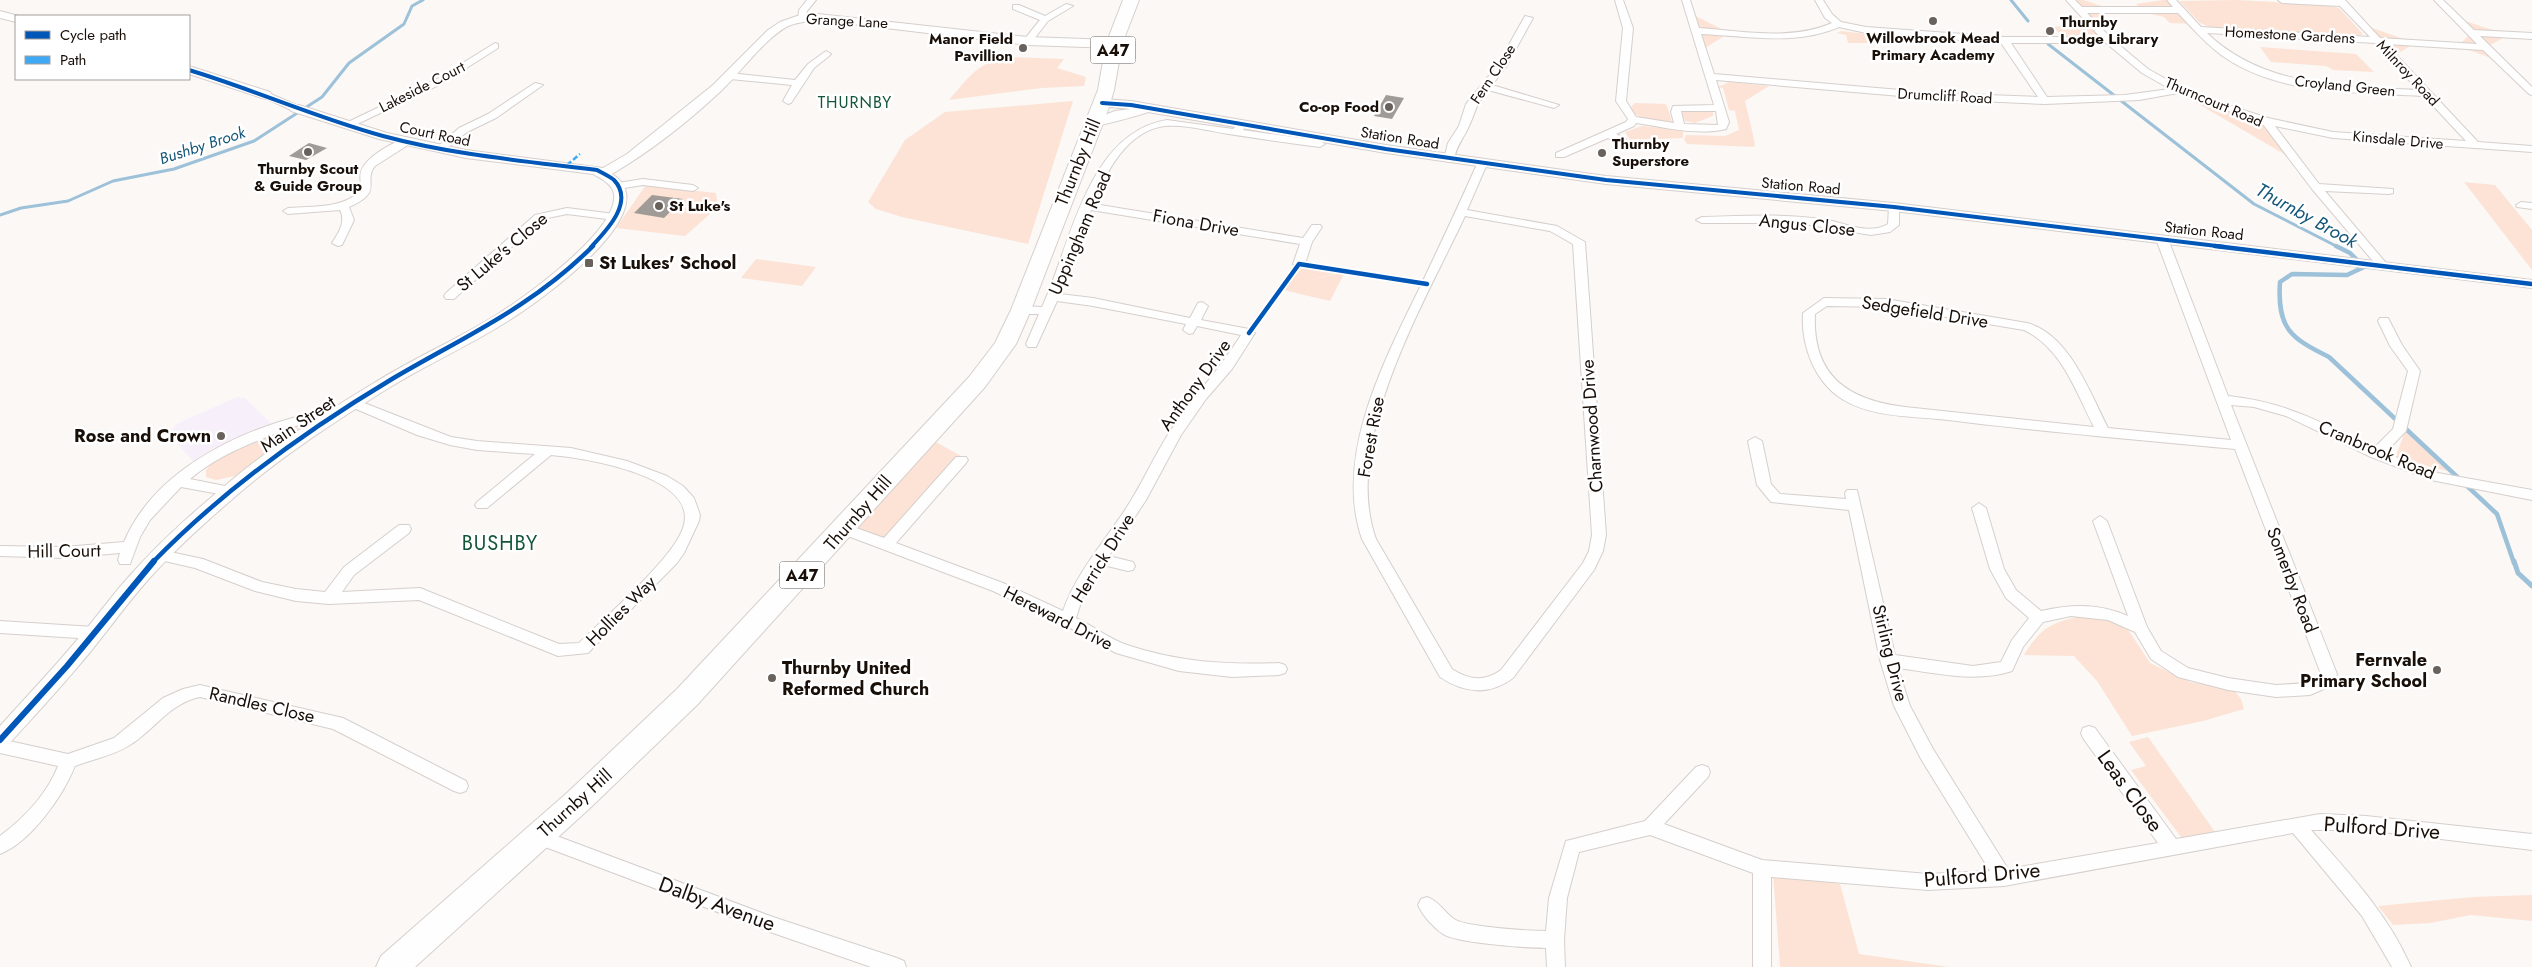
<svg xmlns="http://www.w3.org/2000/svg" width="2532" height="967" viewBox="0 0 2532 967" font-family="Jost,sans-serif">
<rect width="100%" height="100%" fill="#fbf8f6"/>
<!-- commercial -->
<path fill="#f7f0fb" d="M237,397L245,398L272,424L212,449L193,461L169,434L176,424Z"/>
<!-- green -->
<path fill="#fce3d5" d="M2070,0H2083L2114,10L2091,23L2107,39L2064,40L2054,27L2068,25L2063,18L2085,17Z
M2163,0H2171L2195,24L2170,23L2164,17L2146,13L2136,4Z
M2237,0L2327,5L2339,8L2363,34L2356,37L2215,29L2200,23L2179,1Z
M1690,13L1729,33L1702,50Z
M2462,20L2508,35L2487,47L2502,62L2458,46L2472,32Z
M2364,25L2415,43L2394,56Z
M1841,31L1866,34L1869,43H1848L1846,35L1837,33Z
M2260,47L2356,54L2374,72L2333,70L2326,66L2271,62Z
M1011,57L1064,59L1057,68L1086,77L1084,86L1042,88L949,100C970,76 977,62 1011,57Z
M1729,82L1769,86L1745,101L1755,144L1754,147L1687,144L1684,139L1686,135L1725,136L1739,130L1735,111L1729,110L1723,88L1718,87Z
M1073,101L1028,244L902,217L876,209L868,202L905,140L945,112Z
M2195,102H2209L2266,121L2296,161Z
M1635,103L1665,104L1667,106L1672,122C1658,124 1639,119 1629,109Z
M1687,110H1711L1713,113V116L1695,123L1685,121L1682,112Z
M1642,126L1683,130V138L1630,140L1625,132Z
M2464,182L2495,185L2532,230V270Z
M646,185L716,193L718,207L685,236L616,228Z
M756,259L816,267L802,286L741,278Z
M1299,264L1343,272L1293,284L1345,272L1330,301L1279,289Z
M312,419L314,420L235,476L216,480L206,477V470L214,460Z
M2405,432L2410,434L2452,472L2395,458Z
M934,441L963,457L887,544L853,532Z
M2081,616L2112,621L2129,631L2150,663L2190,682L2234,690L2241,699L2244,709L2203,721L2132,736L2097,681L2074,656L2024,655C2041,628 2050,623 2081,616Z
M2148,737L2220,839L2184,841L2131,770L2146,766L2129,742Z
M1773,873L1840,884L1859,954L1949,967H1780Z
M2532,895V921L2471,915L2430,923L2393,925L2378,906L2473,897Z"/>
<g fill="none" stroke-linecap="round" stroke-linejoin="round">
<!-- stream-far2 -->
<path stroke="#9cc1d9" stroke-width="3" d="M2011,0L2028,21
M2048,44L2254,204L2338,247
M0,215L21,208L68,201L113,181L174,169L254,141L322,97L349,63L404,24L412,6L423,0"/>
<!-- stream-far1 -->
<path stroke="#9cc1d9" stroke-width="4.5" d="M2336,246L2350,253L2364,267L2347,275L2292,274L2280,282C2277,328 2290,338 2329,357L2497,514L2514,563"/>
<!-- stream -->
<path stroke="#9cc1d9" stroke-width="5" d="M2514,561L2518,573L2532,586"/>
</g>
<!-- building -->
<path fill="#a09b96" d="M1386,95L1404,98L1392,119L1374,116Z
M309,143L327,148L306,160L289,156Z
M652,195L683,199L664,218L634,213Z"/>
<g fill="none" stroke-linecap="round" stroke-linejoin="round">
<!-- minor casing -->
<g stroke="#d6cfcc" stroke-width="2">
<path id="minor" d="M807,0H816L807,11L804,20H798L799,10Z
M1615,0H1623L1633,28L1626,101L1636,117L1674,123L1671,112L1673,106L1714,105L1682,0H1690L1699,28C1742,31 1792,41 1832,23L1825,18L1815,0H1823L1832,14L1841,22L1866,27L2004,37H2100L2066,0H2075L2082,7H2173L2167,0H2176L2201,27L2370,37L2340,6L2282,3L2278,0H2345L2380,38L2477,44L2434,0H2443L2474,30L2532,33V39L2480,36L2532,87V95L2529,94L2483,50L2386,44L2478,142L2532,146V152L2333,138L2275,126L2319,184L2393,189V193L2389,194L2325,191L2386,263V267H2378L2312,189L2262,123L2178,93L2139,100L2045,104L1935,99L1716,80L1729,122L1726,129C1697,136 1664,127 1636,123L1634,126L1616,134L1626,139V143H1618L1608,138L1564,157H1556V153L1626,122L1628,119L1616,101L1623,28ZM2087,13H2178C2192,28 2207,45 2224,57C2281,96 2358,92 2424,96L2466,141L2333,132L2268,118L2212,100L2182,88L2148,69L2111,38ZM1839,27L1866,33L2001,43L2038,97L1935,93L1714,74L1701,34C1747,36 1796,46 1839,27ZM2207,33L2375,43L2418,90C2344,86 2264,88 2207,33ZM2011,43H2106L2142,73L2170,89L2125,95L2047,97ZM1681,111H1716L1718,125L1684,124Z
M1066,4L1073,6L1048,21L1031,43H1025L1023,41L1040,20L1013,9V5H1019L1045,16Z
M1525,16L1533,18L1506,67L1492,85L1559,105L1554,108L1488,90C1475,105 1477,109 1469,126C1463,140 1458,142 1454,159L1449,162L1445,161L1444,159L1448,143L1459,126L1466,104L1497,66Z
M495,43L498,44V48L443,83L351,127H343L342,125L437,79Z
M826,51L831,54L829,56L814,68L791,103L788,104L783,101L792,85L730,79L725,76L730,73L795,80L808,64Z
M535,83L543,85L496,118L467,132L445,150H437L436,148L459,128L488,114Z
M266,92L299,106L300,108L291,110L263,97V93Z
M1167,120L1233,129L1241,122L1246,125L1243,130L1320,141L1325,144L1320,147C1290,143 1260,139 1229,134C1209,131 1186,124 1165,126C1128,130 1105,172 1094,204L1303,238L1312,225H1320L1322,227L1312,242L1305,264L1299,267L1293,264L1300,244L1091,210L1060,294L1093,298L1190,318L1198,303L1202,302L1208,306L1201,320L1249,329L1255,333L1232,369L1206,399L1181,435L1146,500L1109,556L1133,562L1135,566L1133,570L1128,571L1103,565L1083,596L1076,618C1093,626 1110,639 1127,645C1177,662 1227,665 1279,663L1285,665L1287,669L1285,673L1279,675L1232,677L1179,671L1116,653L1063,624L993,591L840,533L838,529L845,524L884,538L956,457H966L968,460L966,463L896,543L1003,583L1063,611C1075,576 1102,544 1123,513C1141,487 1153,457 1171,430C1193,397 1220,369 1241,335L1197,326L1193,333L1189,334L1183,330L1186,324L1093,306L1057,301L1036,347H1028L1026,344L1039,314H1021L1015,310L1021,306L1042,307C1071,245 1087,133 1167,120Z
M407,138L411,139V143L375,166C362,183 385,191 349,207L354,220L342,245L338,246L332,243C339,232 346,222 340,210L288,214L283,211L288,208C311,206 343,209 360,191C362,184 359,178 361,171C367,156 393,142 407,138Z
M1482,161L1487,164L1467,210L1557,226L1585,242L1606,535L1603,551L1594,570L1513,678C1489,696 1464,693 1440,677L1362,539C1333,456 1385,359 1421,285C1440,245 1459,205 1477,164ZM1465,216L1550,231L1573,244L1592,535L1589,551L1583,563L1501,670C1484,682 1469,680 1452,669L1376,539C1341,441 1424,304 1465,216Z
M643,179L693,185L698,188L693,191L643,185L618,189L613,186L618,183Z
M2521,202L2532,203V209L2517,207L2516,205Z
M1894,204L1899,207V225L1890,232L1871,235L1798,223H1702L1696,220L1702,217C1744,216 1787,213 1828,220C1847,224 1869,235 1888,224L1889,207Z
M567,208L615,214L621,217L615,220L567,214L543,219L454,299H446L444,296L446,293L535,215Z
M2162,236L2168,239L2228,396C2286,402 2323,423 2374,448L2393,429L2408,371L2390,346L2378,321L2380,318H2388L2402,345L2420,371L2406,431L2385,453L2438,473L2532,490V500L2431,480L2371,457L2286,416L2254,407L2231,405L2337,674L2333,685L2310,695L2276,697L2228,690L2178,677L2151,659L2135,632L2108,620L2071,616L2043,622L2023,647L2012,671C1975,683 1936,673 1898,668L1910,706L1933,749L2008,869L2158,843L2083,738L2081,733L2083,728L2089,726L2095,728L2176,839L2320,814L2366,816L2532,834V850L2366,830H2311C2349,873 2388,914 2411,967H2392L2362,916L2293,833L2004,886L1928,890L1771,877V967H1753V873L1650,835L1579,852L1567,898L1564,940L1565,967H1547L1546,948C1528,948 1456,943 1443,934C1434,928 1422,915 1418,905L1421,899L1427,897C1439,901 1444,912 1454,919C1465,927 1530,931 1546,931L1549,898L1566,841L1645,821L1696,767L1702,765L1708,767L1710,772L1708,777L1664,824L1762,860L1928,874L1990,871L1921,759L1894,706L1880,660L1849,510L1771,502L1757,485L1748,441L1755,437L1762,441L1771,484L1780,494L1846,499L1845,493L1847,490H1857L1895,655L1973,666L2001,662L2012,640L2029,618L2006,598L1990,569L1972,508L1979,503L1986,508L2004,569L2016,590L2041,611C2072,604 2098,603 2128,616L2093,521L2100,516L2107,521L2147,627L2161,651L2188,668L2228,678L2276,685L2308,683L2320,677L2321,674L2235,449C2139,440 2044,432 1948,420C1914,416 1872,418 1842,399C1814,381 1801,345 1803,313L1824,298L1886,299L2027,323C2069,334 2090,393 2108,428L2231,440L2156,239ZM1827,306L1886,307L2024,330C2062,348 2076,392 2094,427L1905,407C1849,400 1812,377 1815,314Z
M354,399L451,437L477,441L571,448L627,461L667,476L683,486L694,498L700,515L699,521L684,553L677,563L588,653L558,656L419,600L329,604L296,601L255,591L195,568L156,559L154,555L156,551L161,550L203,559L262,582L296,589L325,592L344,567L399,525H409L411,529L409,533L354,575L342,592L420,588L559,644L579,643C605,617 672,560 683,528C701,476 585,458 551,455L487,508H477L475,505L477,502L535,454L477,450L450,445L417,435L349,406L348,403Z
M296,417L303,421L301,424C262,439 222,452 190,479L235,488L237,491L235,494L230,496L181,487L150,520L140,537L130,564H120L118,560L120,553L64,558L0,556V546L64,547L124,542C152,475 229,435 296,417Z
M0,621L94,627L99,629L102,633L99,637L94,639L0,633Z
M200,685L343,718L466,781L468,786L466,791L460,793L454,791L333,729L200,697C170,703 154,730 130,745C113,756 93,759 75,766C63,796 31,842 0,854V836C24,818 47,794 58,766L0,753V739L68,754L114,738L163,698L183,689Z
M538,829L773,917L897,958L904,961L906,967H871L773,933L532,842L529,837L532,832Z"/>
</g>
<!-- tertiary casing -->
<g stroke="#d6cfcc" stroke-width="2">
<path id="tertiary" d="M0,11L19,16H16V22L0,18Z
M818,14L1028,37L1114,40L1120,44L1114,48L1028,45L818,20C808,21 798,22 788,26C764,39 742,71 722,90C689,121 651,151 612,174C670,210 537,303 508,321C467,347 421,367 379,394C330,425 281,457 237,495C209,519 182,543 157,570C133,595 113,624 91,651C64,684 35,715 7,746L0,749V726C26,697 53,669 77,640C97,617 114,592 135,570C166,535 203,504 239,474C281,440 328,411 374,383C414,358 458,339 498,314C526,296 619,230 614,194C612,184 602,179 593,174L466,158L379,139L291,111L289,108L291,105H299L387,133L466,150L603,168L627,154L713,85L768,30L780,22L797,16Z
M189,66L270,92L272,95L266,99L262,98L189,74Z
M1102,99L1131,101L1386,145L1606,176L1894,203L2532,280V288L1894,211L1606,184L1386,153L1148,112C1145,114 1093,128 1089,127L1088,124L1089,121L1115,111L1131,109L1098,106L1096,103L1098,100Z"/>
</g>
<!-- trunk casing -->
<g stroke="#d6cfcc" stroke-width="2">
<path id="trunk" d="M1123,0H1139L1122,44L1114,90L1108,110L1031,310L1016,344L985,387L697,705L589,809L415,967H376L381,956L568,792L677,689L969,377L995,343L1011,310L1090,110L1098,90L1106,44Z"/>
</g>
<!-- minor -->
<use href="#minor" fill="#fefefe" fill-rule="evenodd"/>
<!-- tertiary -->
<use href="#tertiary" fill="#fefefe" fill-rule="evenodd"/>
<!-- trunk -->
<use href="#trunk" fill="#fefefe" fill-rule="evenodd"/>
<!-- quiet -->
<path stroke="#3fa9f5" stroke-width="2.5" stroke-dasharray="5.5 2.5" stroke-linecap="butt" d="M567,165L580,154"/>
<!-- cycleway-far2 casing -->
<g stroke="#fff" stroke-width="6">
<path id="cycleway-far2" d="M189,70C255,90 317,118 383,136C453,155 525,161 597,170C602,173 609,176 614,180C635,202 606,231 591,247
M1102,103L1131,105L1386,149L1606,180L1894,207L2225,247"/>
</g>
<!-- cycleway-far1 casing -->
<g stroke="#fff" stroke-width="8">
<path id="cycleway-far1" d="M2215,246L2532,284
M1249,333L1299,264L1427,284
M152,563C223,490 305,431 392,379C465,336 531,308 593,246"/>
</g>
<!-- cycleway casing -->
<g stroke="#fff" stroke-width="9">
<path id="cycleway" d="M0,740L67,666L154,561"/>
</g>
<!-- cycleway-far2 -->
<use href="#cycleway-far2" stroke="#0057b8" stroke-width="4"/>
<!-- cycleway-far1 -->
<use href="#cycleway-far1" stroke="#0057b8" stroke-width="4.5"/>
<!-- cycleway -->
<use href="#cycleway" stroke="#0057b8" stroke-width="6"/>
</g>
<!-- markers -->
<g fill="#68615c" stroke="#fff" stroke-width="2">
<circle cx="1933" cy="21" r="5"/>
<circle cx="2050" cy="31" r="5"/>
<circle cx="1023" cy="48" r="5"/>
<circle cx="1389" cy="107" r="5"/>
<circle cx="308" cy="152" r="5"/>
<circle cx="1602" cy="153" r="5"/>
<circle cx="659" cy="206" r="5"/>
<rect x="584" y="258" width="10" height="10" rx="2.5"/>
<circle cx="221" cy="436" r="5"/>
<circle cx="2437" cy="670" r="5"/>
<circle cx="772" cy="678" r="5"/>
</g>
<g text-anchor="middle" stroke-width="5" stroke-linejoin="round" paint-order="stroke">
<!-- far-street labels -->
<g font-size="15" fill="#190f09" stroke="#fff">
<text transform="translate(847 21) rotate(3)" y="5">Grange Lane</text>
<text transform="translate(2290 35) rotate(3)" y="5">Homestone Gardens</text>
<text transform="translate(2408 73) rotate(47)" y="5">Milnroy Road</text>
<text transform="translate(1493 74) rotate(-56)" y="5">Fern Close</text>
<text transform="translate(2345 86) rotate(6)" y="5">Croyland Green</text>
<text transform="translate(422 87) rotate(-27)" y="5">Lakeside Court</text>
<text transform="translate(1945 96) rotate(3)" y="5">Drumcliff Road</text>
<text transform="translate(2214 102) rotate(23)" y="5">Thurncourt Road</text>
<text transform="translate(435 134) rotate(12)" y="5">Court Road</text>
<text transform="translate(1400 138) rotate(9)" y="5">Station Road</text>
<text transform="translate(2398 140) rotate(5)" y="5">Kinsdale Drive</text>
<text transform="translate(1801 186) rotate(5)" y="5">Station Road</text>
<text transform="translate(2204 231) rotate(6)" y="5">Station Road</text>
</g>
<!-- far-poi labels -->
<g font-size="15" font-weight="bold" fill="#190f09" stroke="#fff" text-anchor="start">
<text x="2060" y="27">Thurnby<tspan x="2060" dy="17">Lodge Library</tspan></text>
<text x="1933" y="43" text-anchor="middle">Willowbrook Mead<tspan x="1933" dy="17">Primary Academy</tspan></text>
<text x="1013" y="44" text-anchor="end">Manor Field<tspan x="1013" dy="17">Pavillion</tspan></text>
<text x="1379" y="112" text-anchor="end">Co-op Food</text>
<text x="1612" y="149">Thurnby<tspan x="1612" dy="17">Superstore</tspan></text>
<text x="308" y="174" text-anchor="middle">Thurnby Scout<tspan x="308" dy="17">&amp; Guide Group</tspan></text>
<text x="669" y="211">St Luke's</text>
</g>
<!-- shield labels -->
<g fill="#fff" stroke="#5e5753" stroke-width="1">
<rect x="1090.5" y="36.5" width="45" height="27" rx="4"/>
<rect x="779.5" y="561.5" width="45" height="27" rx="4"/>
</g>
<g font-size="16" font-weight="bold" fill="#190f09">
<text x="1113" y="56">A47</text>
<text x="802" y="581">A47</text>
</g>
<!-- far-quarter labels -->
<g font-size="16" letter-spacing="1" fill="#125539" stroke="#fff">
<text x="855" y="108">THURNBY</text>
</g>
<!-- far-water labels -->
<g font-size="16" font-style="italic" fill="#155779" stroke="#fff">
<text transform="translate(202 145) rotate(-18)" y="6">Bushby Brook</text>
</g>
<!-- street labels -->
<g font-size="18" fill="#190f09" stroke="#fff">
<text transform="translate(1078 162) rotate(-68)" y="6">Thurnby Hill</text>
<text transform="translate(1196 223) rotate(10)" y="6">Fiona Drive</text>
<text transform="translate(1807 225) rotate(6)" y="6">Angus Close</text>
<text transform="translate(1080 233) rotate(-67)" y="6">Uppingham Road</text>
<text transform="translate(502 252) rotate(-40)" y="6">St Luke's Close</text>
<text transform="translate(1925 312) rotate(9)" y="6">Sedgefield Drive</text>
<text transform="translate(1195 385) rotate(-54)" y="6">Anthony Drive</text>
<text transform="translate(298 424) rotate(-34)" y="6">Main Street</text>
<text transform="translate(1592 426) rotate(-94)" y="6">Charnwood Drive</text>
<text transform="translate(1371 437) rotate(-80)" y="6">Forest Rise</text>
<text transform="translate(2377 450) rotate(23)" y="6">Cranbrook Road</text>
<text transform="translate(858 513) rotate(-49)" y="6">Thurnby Hill</text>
<text transform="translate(64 551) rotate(-1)" y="6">Hill Court</text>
<text transform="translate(1103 558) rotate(-58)" y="6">Herrick Drive</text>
<text transform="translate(2292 580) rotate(69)" y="6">Somerby Road</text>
<text transform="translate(621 611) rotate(-45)" y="6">Hollies Way</text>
<text transform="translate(1058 618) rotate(27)" y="6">Hereward Drive</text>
<text transform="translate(1890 653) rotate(76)" y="6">Stirling Drive</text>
<text transform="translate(262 705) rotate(13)" y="6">Randles Close</text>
<text transform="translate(575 803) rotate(-42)" y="6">Thurnby Hill</text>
</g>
<!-- poi labels -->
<g font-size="18" font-weight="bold" fill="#190f09" stroke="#fff" text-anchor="start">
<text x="599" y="269">St Lukes' School</text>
<text x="211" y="442" text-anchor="end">Rose and Crown</text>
<text x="2427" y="666" text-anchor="end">Fernvale<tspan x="2427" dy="21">Primary School</tspan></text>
<text x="782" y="674">Thurnby United<tspan x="782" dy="21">Reformed Church</tspan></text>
</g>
<!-- water labels -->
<g font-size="19" font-style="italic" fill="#155779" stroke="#fff">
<text transform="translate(2307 215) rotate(29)" y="7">Thurnby Brook</text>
</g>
<!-- quarter labels -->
<g font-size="20" letter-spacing="1" fill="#125539" stroke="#fff">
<text x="500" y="550">BUSHBY</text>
</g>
<!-- near-street labels -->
<g font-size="21" fill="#190f09" stroke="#fff">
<text transform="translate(2130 791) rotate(54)" y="7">Leas Close</text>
<text transform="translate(2382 828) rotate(4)" y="7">Pulford Drive</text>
<text transform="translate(1982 875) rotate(-5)" y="7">Pulford Drive</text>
<text transform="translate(717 904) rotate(20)" y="7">Dalby Avenue</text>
</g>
</g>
<!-- legend -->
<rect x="15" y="15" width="175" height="65" fill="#ffffff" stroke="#a39f9d"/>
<rect x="25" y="31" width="25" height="8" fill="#0057b8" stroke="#a39f9d"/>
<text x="60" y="40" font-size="15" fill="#190f09">Cycle path</text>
<rect x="25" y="56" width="25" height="8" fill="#3fa9f5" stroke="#a39f9d"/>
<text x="60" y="65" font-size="15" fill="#190f09">Path</text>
</svg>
